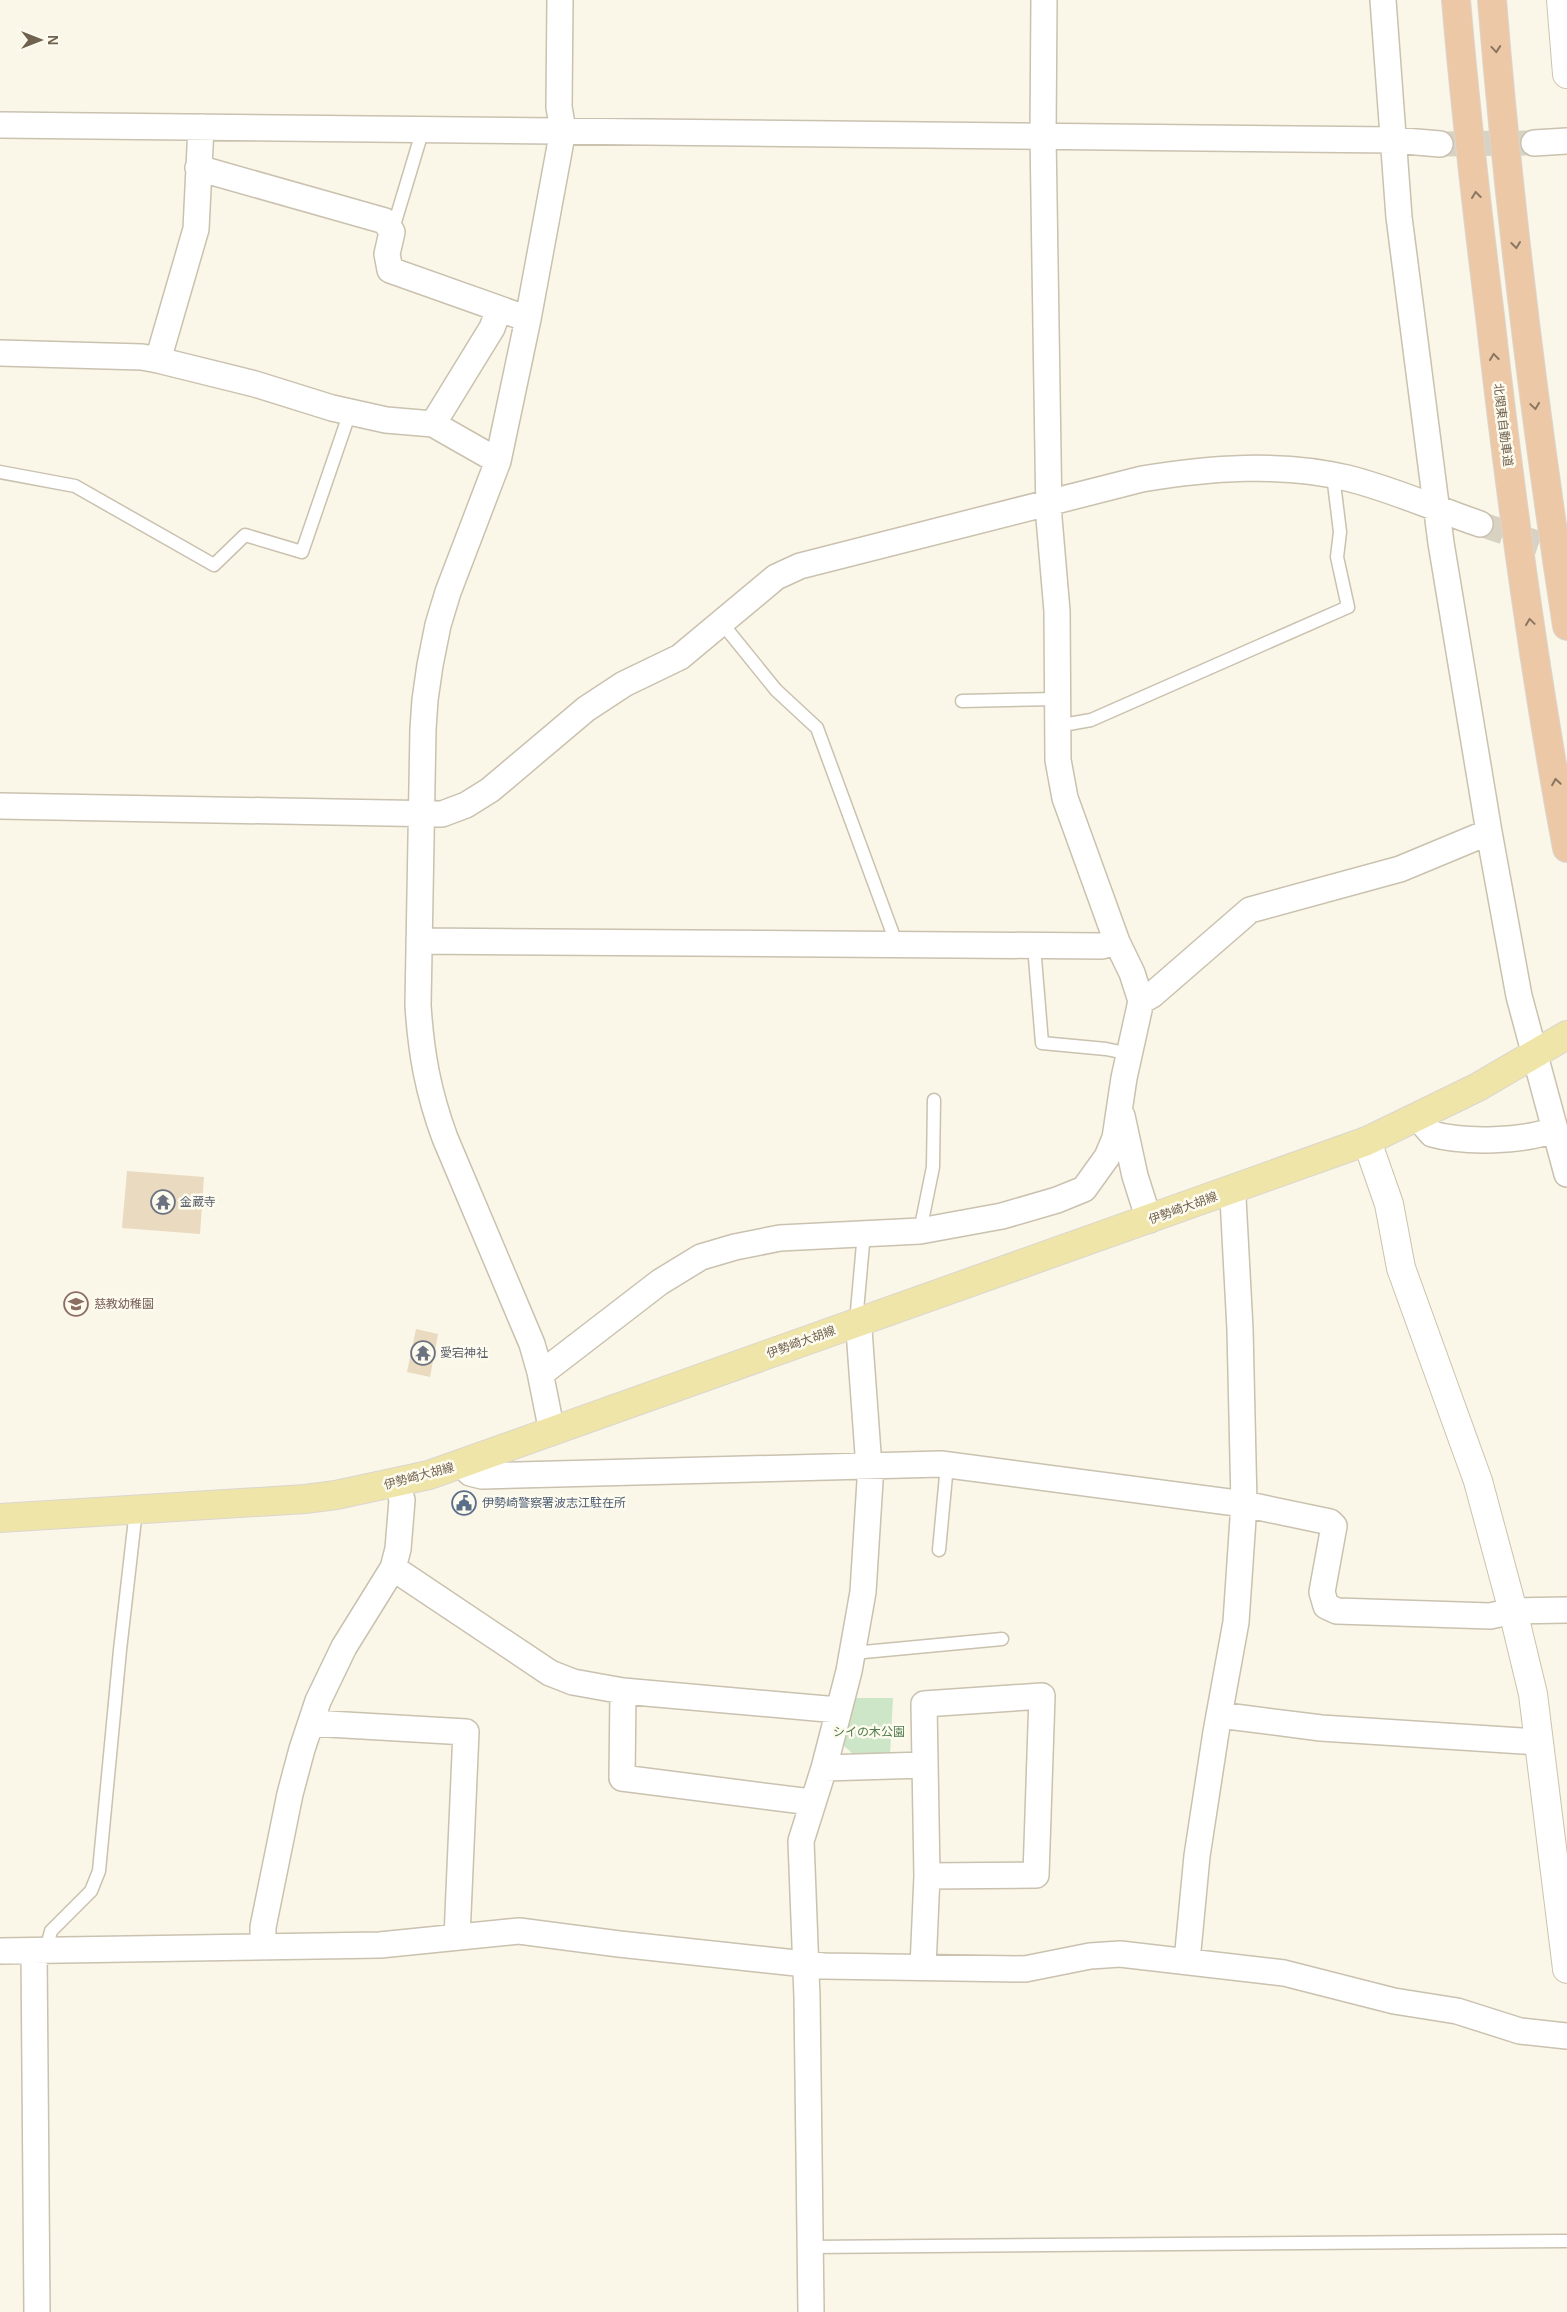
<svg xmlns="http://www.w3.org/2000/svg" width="1567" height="2312" viewBox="0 0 1567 2312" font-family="Arial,'Noto Sans JP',sans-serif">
<rect width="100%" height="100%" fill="#faf7e8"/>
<!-- green -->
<path fill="#cde6c8" d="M855,1698H893L890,1755L853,1754L843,1745Z"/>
<!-- building -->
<path fill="#eadac0" d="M127,1171L204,1177L200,1234L122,1228Z
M416,1329L438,1334L430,1377L407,1372Z"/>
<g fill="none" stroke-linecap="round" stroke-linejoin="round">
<!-- street-tunnel -->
<path stroke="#d8d2c2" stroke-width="25" stroke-dasharray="25 12" stroke-linecap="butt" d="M1440,144L1534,143
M1480,524L1567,553"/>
<!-- lane casing -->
<g stroke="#cac1af" stroke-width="15">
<path id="lane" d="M392,232L423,129
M0,472L75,486L214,565L245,535L302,552L350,412
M721,622L776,690L817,728L897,945
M962,701L1057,699
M1057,726L1091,720L1348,607L1337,557L1340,532L1333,475
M1034,946L1042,1043L1106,1049L1130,1054
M920,1231L933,1167L934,1100
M856,1322L864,1233
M939,1550L947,1465
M853,1653L1002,1639
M46,1950L51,1931L91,1891L99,1871L120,1650L136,1510
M811,2247L1567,2241"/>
</g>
<!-- street casing -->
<g stroke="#cac1af" stroke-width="28">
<path id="street" d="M1383,0L1399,217L1441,543L1489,832L1519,996L1567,1174
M0,125L1393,140L1440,144
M1534,143L1567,141
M198,168L385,221L392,232L387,254L390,270L528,319
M0,353L142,357L158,360L255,384L332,408L386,420L433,424L498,461
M158,360L196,229L201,127
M433,424L492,328L499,309
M0,806L442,814L466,805L490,790L586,709L624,684L680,657L776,577L800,566L1142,479C1209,468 1280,462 1347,478C1392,489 1436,509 1480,524
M419,941L1102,946L1117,942
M1141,1001L1152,995L1250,910L1400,869L1489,832
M1122,1116L1135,1176L1149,1220
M1418,1118L1432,1134C1464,1143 1525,1142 1555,1129
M540,1372L547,1369L660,1282L701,1257L735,1247L780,1238L920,1231L1002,1216L1057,1200L1084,1189L1107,1157L1115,1138L1124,1078L1141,1001L1132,973L1117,942L1065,798L1058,760L1057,611L1049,518L1043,135L1044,0
M552,1432L540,1372L532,1344L445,1138C428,1092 421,1053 418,1005L423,729L425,700L430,665L438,625L448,592L498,461L528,319L563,130L559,107L560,0
M462,1464L470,1473L482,1476L941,1464L1244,1504L1330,1522L1334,1526L1322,1592L1326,1606L1337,1611L1490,1616L1513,1611L1567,1610
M393,1568L550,1673L573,1682L623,1691L838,1710
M623,1691L622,1778L811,1802
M1219,1715L1321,1728L1539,1742
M311,1723L466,1732L457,1937
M824,1768L925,1765
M263,1947V1927L290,1794L302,1749L318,1701L344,1647L393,1568L398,1549L402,1500L397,1482
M0,1951L380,1945L519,1931L619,1944L824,1966L1025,1969L1090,1956L1120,1954L1284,1973L1394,2001L1457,2011L1520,2031L1567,2036
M34,1951L37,2312
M1187,1961L1197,1856L1216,1732L1236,1622L1244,1504L1240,1329L1233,1198L1230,1191
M923,1967L927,1876L924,1704L1042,1696L1036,1875L927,1876
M811,2312L807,1997L801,1841L824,1768L849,1671L863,1592L870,1481L859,1330L856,1322"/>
</g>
<!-- secondary casing -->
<g stroke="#cdc2ad" stroke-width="30">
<path id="secondary" d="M1561,0L1567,74
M1367,1141L1389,1204L1401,1268L1478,1481L1513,1611L1533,1694L1567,1969"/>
</g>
<!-- primary casing -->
<g stroke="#dad6d1" stroke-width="30">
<path id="primary" d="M0,1518L305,1499L336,1495L429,1475L1367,1141L1478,1087L1567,1035"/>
</g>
<!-- highway casing -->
<g stroke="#dad6d1" stroke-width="30">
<path id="highway" d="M1456,0C1465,106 1477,211 1490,316C1510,494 1534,672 1567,848
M1492,0C1509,210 1535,418 1567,626"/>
</g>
<!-- lane -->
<use href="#lane" stroke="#fff" stroke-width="12"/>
<!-- street -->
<use href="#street" stroke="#fff" stroke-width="25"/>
<!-- secondary -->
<use href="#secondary" stroke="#fff" stroke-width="28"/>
<!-- primary -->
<use href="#primary" stroke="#f0e5a8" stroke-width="28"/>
<!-- highway -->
<use href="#highway" stroke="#ecc8a6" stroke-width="28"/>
</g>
<!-- one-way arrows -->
<defs><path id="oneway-chevron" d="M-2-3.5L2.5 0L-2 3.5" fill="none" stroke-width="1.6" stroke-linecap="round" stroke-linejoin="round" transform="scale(1.25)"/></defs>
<g stroke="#8a7660">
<use href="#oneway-chevron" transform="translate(1496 49) rotate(85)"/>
<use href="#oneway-chevron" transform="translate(1476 195) rotate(-97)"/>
<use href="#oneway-chevron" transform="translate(1516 245) rotate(83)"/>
<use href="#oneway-chevron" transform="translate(1494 357) rotate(-97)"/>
<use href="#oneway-chevron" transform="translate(1535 406) rotate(82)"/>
<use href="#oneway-chevron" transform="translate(1530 622) rotate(-98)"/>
<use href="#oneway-chevron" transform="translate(1556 782) rotate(-99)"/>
</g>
<!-- icons -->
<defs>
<g id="temple-ring" transform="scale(1.25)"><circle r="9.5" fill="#fdfaee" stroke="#6b7280" stroke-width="1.5"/><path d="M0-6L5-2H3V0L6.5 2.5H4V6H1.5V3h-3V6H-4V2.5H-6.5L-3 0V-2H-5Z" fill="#6b7280"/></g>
<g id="school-ring" transform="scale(1.25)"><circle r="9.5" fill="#fdfaee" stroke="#8d6e63" stroke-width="1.5"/><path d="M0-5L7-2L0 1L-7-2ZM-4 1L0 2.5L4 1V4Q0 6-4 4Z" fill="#8d6e63"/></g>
<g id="civic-ring" transform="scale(1.25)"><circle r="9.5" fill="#fdfaee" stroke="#5c6f8a" stroke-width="1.5"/><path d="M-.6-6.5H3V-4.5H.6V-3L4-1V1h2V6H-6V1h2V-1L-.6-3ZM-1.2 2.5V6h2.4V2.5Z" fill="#5c6f8a"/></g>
</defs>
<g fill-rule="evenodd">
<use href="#temple-ring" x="163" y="1202"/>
<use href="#school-ring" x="76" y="1304"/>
<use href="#temple-ring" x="423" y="1353"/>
<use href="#civic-ring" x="464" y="1503"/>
</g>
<g text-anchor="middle" stroke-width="5" stroke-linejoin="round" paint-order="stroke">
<!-- street labels -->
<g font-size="12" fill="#71624f" stroke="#fdfaee">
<text transform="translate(1503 425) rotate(83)" y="4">北関東自動車道</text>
<text transform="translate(1183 1208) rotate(-20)" y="4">伊勢崎大胡線</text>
<text transform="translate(801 1342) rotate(-20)" y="4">伊勢崎大胡線</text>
<text transform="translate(419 1476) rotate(-15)" y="4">伊勢崎大胡線</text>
</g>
<!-- worship labels -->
<g font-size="12" fill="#5b616d" stroke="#fdfaee" text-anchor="start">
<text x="180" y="1206">金蔵寺</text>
<text x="440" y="1357">愛宕神社</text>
</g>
<!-- education labels -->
<g font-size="12" fill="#785e54" stroke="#fdfaee" text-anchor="start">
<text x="94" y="1308">慈教幼稚園</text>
</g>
<!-- service labels -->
<g font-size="12" fill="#4e5e75" stroke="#fdfaee" text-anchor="start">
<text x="482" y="1507">伊勢崎警察署波志江駐在所</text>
</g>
<!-- park labels -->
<g font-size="12" fill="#4f7a4b" stroke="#fdfaee">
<text x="869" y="1736">シイの木公園</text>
</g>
</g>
<!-- north arrow -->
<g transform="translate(40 40) rotate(90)" stroke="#fdfaee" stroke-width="4" paint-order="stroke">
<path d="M0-4L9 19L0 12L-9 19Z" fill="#71624f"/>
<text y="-8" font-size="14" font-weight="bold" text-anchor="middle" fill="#71624f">N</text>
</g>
</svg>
